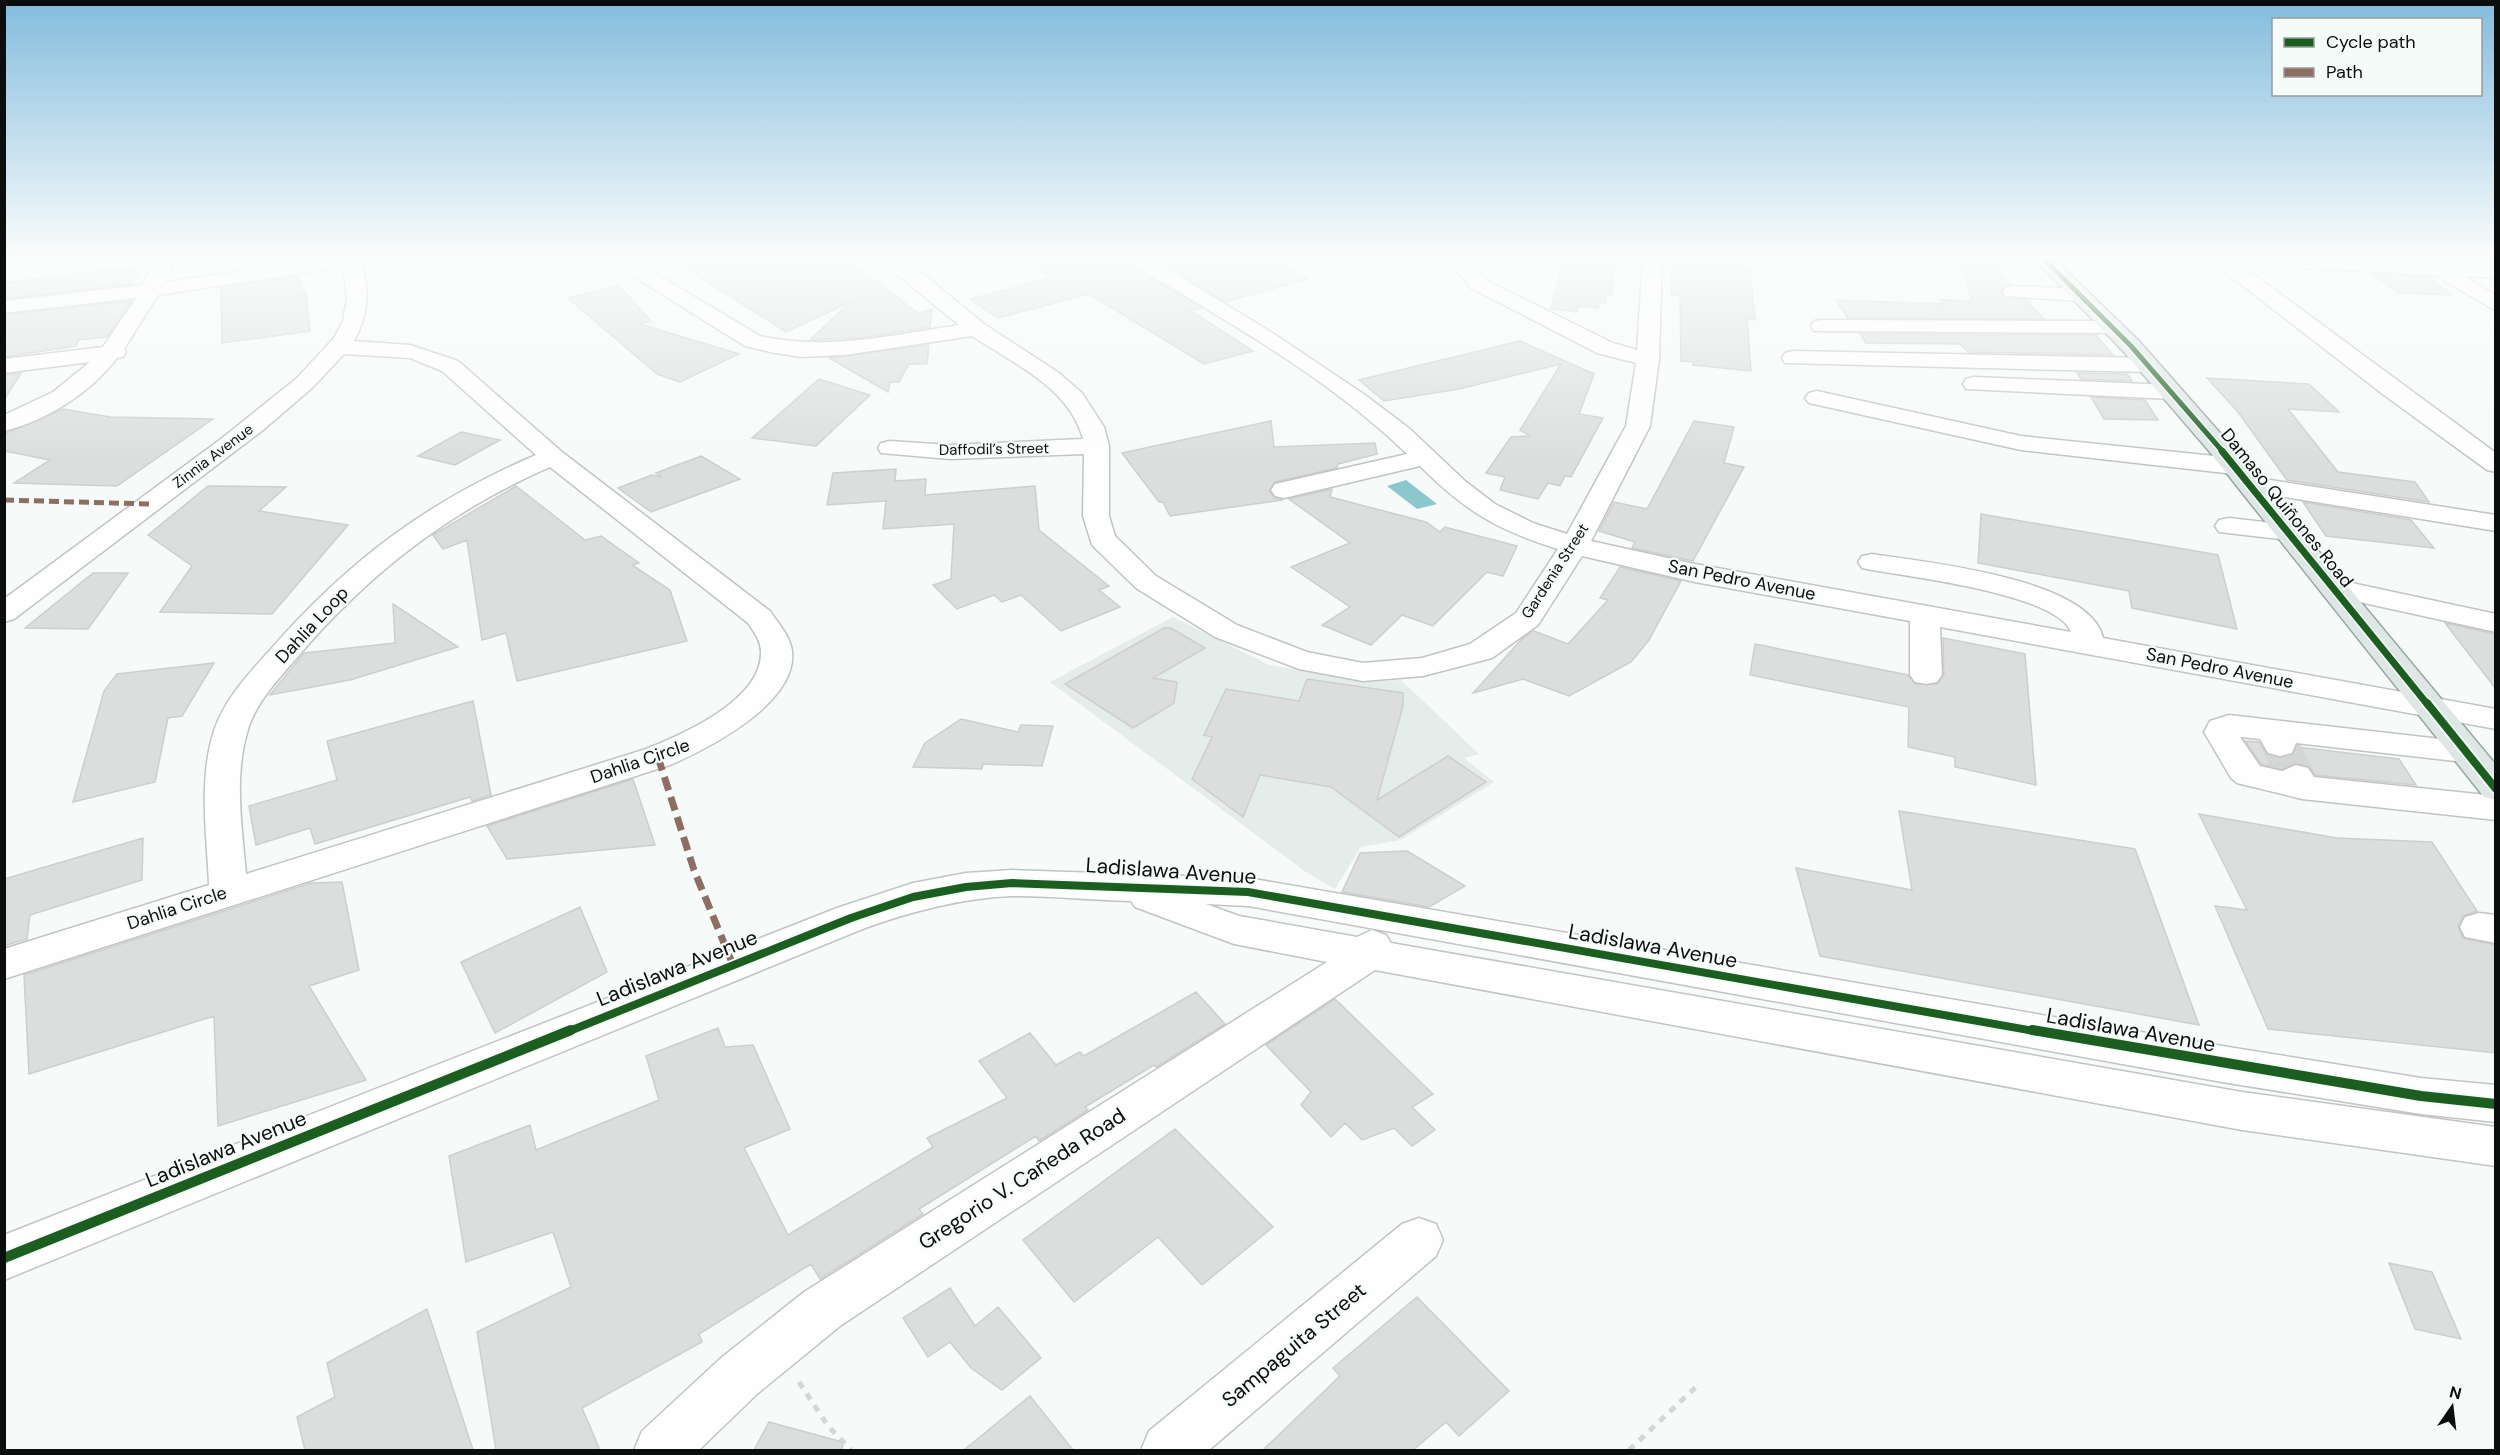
<svg xmlns="http://www.w3.org/2000/svg" width="2500" height="1455" viewBox="0 0 2500 1455" font-family="'DM Sans',sans-serif">
<rect width="100%" height="100%" fill="#f6faf8"/>
<!-- built -->
<path fill="#e4ede9" d="M1173,617L1269,665L1368,682L1401,680L1479,754L1464,758L1494,782L1401,840L1361,847L1335,889L1306,872L1050,682Z"/>
<!-- water -->
<path fill="#8bc8cd" d="M1406,480L1437,504L1417,509L1387,486Z"/>
<!-- building -->
<path fill="#dbdedc" stroke="#cccfce" stroke-width="1.5" d="M720,258H847L918,313L932,309L930,327L859,338L810,340L850,302L786,332L684,267Z
M1018,258H1125L1128,264L1202,308L1191,311L1253,351L1204,364L1089,294L998,318L970,299L1051,278Z
M1197,258H1267L1308,279L1225,302L1166,265Z
M1563,258H1601L1600,262L1614,263L1612,295L1607,294L1605,303L1599,302L1598,308L1578,306L1577,312L1551,309Z
M1959,258L1988,259L2011,284L2001,291L2004,297L2026,300L2044,319L1848,318L1836,300L1945,304L1941,300L1972,301Z
M1672,261L1750,267L1755,320L1747,319L1751,371L1693,365V362L1681,361L1680,296L1671,295Z
M142,266L132,284L4,299V283Z
M2372,274L2428,277L2452,295L2399,293Z
M300,276L301,292L306,291L310,331L222,343L221,288Z
M619,285L651,321L640,324L739,354L680,382L657,374L568,298Z
M131,301L107,337L79,340L76,346L4,357V315Z
M1860,334L2096,335L2113,355L1968,352L1960,344L1866,343Z
M1520,341L1594,374L1579,414L1603,418L1571,477L1565,476L1560,486L1548,483L1538,499L1500,490L1505,477L1486,473L1511,437L1530,436L1520,430L1561,364L1459,389L1384,401L1359,380Z
M929,345L927,364H909L899,382H890L888,392L829,358Z
M21,373L4,400V375Z
M2077,373L2127,374L2132,381L2081,379Z
M2207,378L2309,384L2339,412L2288,409L2338,472L2415,482L2429,502L2287,480L2238,412Z
M819,379L870,395L816,446L752,438Z
M2091,397L2145,400L2158,420L2104,419Z
M63,409L110,417L213,419L117,486L14,483L50,460L4,451V434Z
M1271,421L1274,447L1375,443L1377,454L1338,464L1337,468L1275,482L1269,491L1275,498L1283,500L1170,516L1163,502H1159L1122,453Z
M1694,421L1734,427L1724,463L1744,467L1693,561L1632,548L1635,542L1599,531L1614,502L1647,509Z
M461,432L500,440L455,465L418,456Z
M701,456L740,479L651,512L618,488L652,475L662,477L656,473Z
M896,469L895,481L926,479L925,495L1035,486L1039,530L1109,586L1099,590L1120,607L1061,631L1021,595L1002,602L994,595L957,609L933,585L951,579L954,524L883,529L886,501L827,505L833,473Z
M208,486L286,487L259,511L348,525L272,614L160,612L192,566L148,535Z
M516,486L585,540L601,536L639,563L632,565L670,590L687,641L517,681L506,633L482,640L467,540L443,549L433,535Z
M1332,489L1330,497L1426,522L1440,532L1445,527L1517,546L1503,576L1487,572L1433,626L1402,615L1371,645L1322,625L1350,607L1291,567L1350,543L1289,499Z
M2303,502L2411,520L2434,548L2326,536Z
M1981,514L2218,555L2237,629L2132,608L2129,591L1978,563Z
M1620,567L1681,581L1649,640L1631,662L1569,696L1523,679L1473,693L1521,640L1534,631L1568,644L1608,600L1600,598Z
M93,573H128L88,629L25,628Z
M393,604L458,647L350,680L270,695L304,653L395,643Z
M2445,623L2496,634V689Z
M1164,628H1171L1205,648L1153,678L1177,682L1174,703L1133,728L1065,684Z
M1943,638L2025,654L2036,785L1955,767V757L1908,747L1909,707L1750,675L1755,644L1908,675L1915,684H1937L1944,675Z
M214,663L182,716L168,718L155,782L73,802L104,691L117,674Z
M1307,679L1403,693V706L1377,800L1448,756L1486,782L1399,837L1331,787L1260,775L1243,817L1192,779L1212,737L1204,735L1226,689L1299,701Z
M473,701L491,795L472,801L470,797L315,844L310,828L256,845L249,806L337,780L327,741Z
M961,719L1018,732L1021,725L1053,726L1042,766L983,764L982,769L913,767L925,743Z
M2245,741L2259,742L2266,754L2279,758L2293,755L2297,747L2399,759L2416,785L2315,775L2309,766L2297,763L2282,769L2261,764Z
M633,779L655,845L507,859L487,826Z
M1899,811L2135,849L2199,1025L1820,956L1796,868L1912,890Z
M2199,814L2337,838L2432,842L2477,911L2463,916L2458,926L2463,938L2496,945V1053L2268,1029L2215,906L2247,910Z
M143,838L142,880L30,915L27,939L4,946V879Z
M1407,851L1465,886L1429,907L1342,892L1360,853Z
M342,882L359,970L309,986L366,1080L218,1126L214,1016L29,1074L24,975L311,883Z
M580,907L607,972L495,1033L461,962Z
M1196,992L1225,1024L1156,1067L1154,1065L1085,1107L1088,1110L1039,1141L1036,1136L919,1209L923,1214L820,1279L811,1264L699,1334L702,1342L582,1408L600,1450H496L477,1332L571,1287L553,1232L466,1262L449,1156L530,1125L536,1150L659,1100L646,1056L718,1028L725,1047L753,1045L790,1129L744,1148L788,1235L933,1147L927,1138L1007,1098L979,1061L1030,1033L1056,1065L1080,1052L1084,1056Z
M1335,999L1433,1094L1412,1107L1435,1130L1412,1146L1394,1128L1362,1140L1345,1123L1331,1137L1301,1105L1311,1092L1266,1045Z
M1175,1129L1273,1227L1202,1285L1158,1237L1074,1302L1023,1240Z
M2389,1263L2432,1272L2461,1339L2415,1329Z
M950,1288L975,1326L998,1307L1041,1358L1002,1390L971,1368L950,1342L928,1357L903,1318Z
M1417,1297L1509,1391L1459,1436L1446,1422L1413,1450H1263L1340,1376L1333,1368Z
M427,1309L473,1450H305L297,1417L335,1397L327,1363Z
M1030,1396L1073,1450H964Z
M769,1422L843,1442L842,1450H754Z"/>
<g fill="none" stroke-linecap="round" stroke-linejoin="round">
<!-- minor-tunnel -->
<path stroke="#d3d6d5" stroke-width="37" stroke-dasharray="37 19" stroke-linecap="butt" d="M2280,745L2296,776"/>
<!-- minor casing -->
<g stroke="#c1c4c3" stroke-width="3">
<path id="minor" d="M4,258H35L32,262L4,266Z
M157,258H176L165,282L330,258H360C369,288 370,312 354,341L410,345L458,361L562,452L770,611C778,623 790,636 792,651C798,703 709,748 670,765L4,979V949L209,885C207,835 198,780 214,731C224,700 249,673 271,649C348,561 428,501 536,455L442,371L410,358L344,354L313,387L263,430L14,619L4,622V599L221,439L297,378L334,338L343,321L347,297L343,267L158,295L124,349L126,352L123,357L117,358C90,393 48,420 4,431V415L53,392L90,362L4,373V359L103,347L136,298L4,313V301L143,285ZM550,467L748,623C754,632 761,641 761,652C762,700 683,734 646,749L246,874C242,828 234,778 247,733C254,705 276,682 294,661C367,575 447,512 550,467Z
M626,258H648L643,266L760,336C826,351 893,335 959,325L877,258H900L916,268L984,324L1059,373L1082,393L1104,427L1109,446V516L1115,536L1156,576L1237,625L1307,652L1363,663L1422,658L1470,644L1516,613L1558,549C1497,530 1465,511 1420,466L1284,498L1275,496L1271,490L1275,484L1407,454C1327,376 1224,320 1129,262L1127,258H1149L1271,332L1365,395L1410,429L1465,481L1495,504L1533,523L1567,534L1626,426L1636,363L1597,353L1471,288L1458,272L1468,258H1490L1478,272L1485,280L1613,343L1637,350L1643,258H1662L1659,359L1650,426L1591,541L1695,564L2071,632C2057,594 1911,577 1872,570L1862,568L1858,562L1862,556L1872,554C1924,562 2090,578 2103,638L2496,709V729L1940,627L1942,675L1937,682L1926,684L1915,682L1910,675V621L1695,582L1582,556L1538,625L1492,658L1423,676L1363,681L1299,669L1215,637L1136,588L1092,545L1083,516L1084,454L950,459L881,453L878,448L881,443L890,441L950,445L1083,439C1070,388 1013,363 972,336L845,355L801,357L775,353L745,346L628,273L622,262Z
M2002,258H2054L2055,259C2047,269 2009,268 2002,258Z
M2207,258H2323L2496,266V278L2464,276L2496,296V311L2435,275L2241,265L2496,453V472L2487,470L2384,395Z
M2013,286L2080,289L2087,291L2090,295L2087,299L2080,301L2006,296L2003,292L2006,288Z
M1822,320L2112,321L2120,322L2123,327L2120,332L2112,333L1814,331L1811,326L1814,321Z
M1793,351L2147,358L2155,360L2158,365L2155,370L2147,372L1785,363L1782,358L1785,353Z
M1974,377L2171,385L2179,387L2183,392L2179,397L2171,399L1966,389L1963,384L1966,379Z
M1817,391L2021,436L2234,458L2243,461L2247,466L2243,471L2234,474L2021,450L1809,403L1805,398L1809,393Z
M2250,477L2496,515V531L2241,490L2237,485L2241,480Z
M2229,518L2298,526L2302,532L2298,538L2288,540L2219,532L2215,526L2219,520Z
M2333,579L2496,614V632L2323,594L2319,588L2323,582Z
M2229,715L2476,743L2481,751L2476,759L2464,762L2296,743L2292,753L2280,756L2268,753L2260,739L2240,737L2260,766L2282,771L2296,765L2308,768L2314,777L2496,796V820L2302,799L2237,783L2231,778L2204,732L2210,721Z
M1012,870L1248,878L2222,1046L2421,1078L2496,1085V1122L2421,1114L2222,1082L1248,906L1206,904L1239,916L1357,937L1372,930L1386,935L1391,943L2242,1092L2496,1127V1166L2242,1130L1375,970L840,1326L757,1394L699,1450H634L642,1431L721,1358L804,1292L1327,962L1234,944L1135,907L1131,901C1092,900 1052,896 1012,896C961,898 913,911 865,928L4,1280V1235L837,908L913,883L966,873Z
M2479,913L2496,915V943L2465,937L2460,927L2465,917Z
M1419,1218L1436,1224L1443,1240L1436,1256L1209,1450H1141L1149,1431L1402,1224Z"/>
</g>
<!-- major casing -->
<g stroke="#96a5a3" stroke-width="3">
<path id="major" d="M2033,258H2053L2139,341L2227,441L2496,765V800L2484,797L2209,451L2123,351Z"/>
</g>
<!-- path -->
<path stroke="#d5d6d6" stroke-width="5" stroke-dasharray="7 7" stroke-linecap="butt" d="M799,1382L828,1426L851,1450
M1629,1450L1697,1386"/>
<!-- minor -->
<use href="#minor" fill="#fefefe" fill-rule="evenodd"/>
<!-- major -->
<use href="#major" fill="#dee7e5" fill-rule="evenodd"/>
<!-- quiet-far1 -->
<path stroke="#8d6e63" stroke-width="5" stroke-dasharray="10 5" stroke-linecap="butt" d="M4,500L150,504"/>
<!-- quiet -->
<path stroke="#8d6e63" stroke-width="7" stroke-dasharray="14 7" stroke-linecap="butt" d="M658,757L694,870L733,965"/>
<!-- cycleway-far3 casing -->
<g stroke="#f5fbf8" stroke-width="8">
<path id="cycleway-far3" d="M2043,258L2131,346L2224,453"/>
</g>
<!-- cycleway-far2 casing -->
<g stroke="#f5fbf8" stroke-width="10">
<path id="cycleway-far2" d="M2222,451L2428,705"/>
</g>
<!-- cycleway-far1 casing -->
<g stroke="#f5fbf8" stroke-width="12">
<path id="cycleway-far1" d="M2427,703L2496,789
M567,1032L851,918L913,897L966,887L1012,883L1248,892L2040,1032"/>
</g>
<!-- cycleway casing -->
<g stroke="#f5fbf8" stroke-width="14">
<path id="cycleway" d="M2032,1030L2421,1096L2496,1104
M4,1258L571,1030"/>
</g>
<!-- cycleway-far3 -->
<use href="#cycleway-far3" stroke="#1b5e20" stroke-width="5"/>
<!-- cycleway-far2 -->
<use href="#cycleway-far2" stroke="#1b5e20" stroke-width="7"/>
<!-- cycleway-far1 -->
<use href="#cycleway-far1" stroke="#1b5e20" stroke-width="8"/>
<!-- cycleway -->
<use href="#cycleway" stroke="#1b5e20" stroke-width="10"/>
</g>
<!-- sky -->
<linearGradient id="sky" x2="0" y2="1"><stop stop-color="#83bcdd"/><stop offset="0.56" stop-color="#fbfdfc"/><stop offset="1" stop-color="#fbfdfc" stop-opacity="0"/></linearGradient>
<rect width="2500" height="461" fill="url(#sky)"/>
<g text-anchor="middle" stroke-width="4.5" stroke-linejoin="round" paint-order="stroke">
<!-- far-street labels -->
<g font-size="15" fill="#0c0d0d" stroke="#f5fbf8">
<text transform="translate(994 449) rotate(-1)" y="5">Daffodil’s Street</text>
<text transform="translate(213 456) rotate(-37)" y="5">Zinnia Avenue</text>
<text transform="translate(1555 571) rotate(-57)" y="5">Gardenia Street</text>
</g>
<!-- street labels -->
<g font-size="18" fill="#0c0d0d" stroke="#f5fbf8">
<text transform="translate(2287 508) rotate(51)" y="6">Damaso Quiñones Road</text>
<text transform="translate(1742 580) rotate(11)" y="6">San Pedro Avenue</text>
<text transform="translate(312 625) rotate(-47)" y="6">Dahlia Loop</text>
<text transform="translate(2220 668) rotate(11)" y="6">San Pedro Avenue</text>
<text transform="translate(640 761) rotate(-19)" y="6">Dahlia Circle</text>
<text transform="translate(177 908) rotate(-18)" y="6">Dahlia Circle</text>
</g>
<!-- near-street labels -->
<g font-size="21" fill="#0c0d0d" stroke="#f5fbf8">
<text transform="translate(1171 871) rotate(4)" y="7">Ladislawa Avenue</text>
<text transform="translate(1653 946) rotate(10)" y="7">Ladislawa Avenue</text>
<text transform="translate(677 968) rotate(-22)" y="7">Ladislawa Avenue</text>
<text transform="translate(2131 1030) rotate(10)" y="7">Ladislawa Avenue</text>
<text transform="translate(226 1149) rotate(-22)" y="7">Ladislawa Avenue</text>
<text transform="translate(1022 1179) rotate(-33)" y="7">Gregorio V. Cañeda Road</text>
<text transform="translate(1294 1345) rotate(-40)" y="7">Sampaguita Street</text>
</g>
</g>
<!-- border -->
<rect width="2500" height="1455" fill="none" stroke="#0c0d0d" stroke-width="12"/>
<!-- legend -->
<rect x="2272" y="18" width="210" height="78" fill="#f5fbf8" stroke="#989c9a" stroke-width="1.5"/>
<rect x="2284" y="38" width="30" height="9" fill="#1b5e20" stroke="#989c9a" stroke-width="1.5"/>
<text x="2326" y="48" font-size="18" fill="#0c0d0d">Cycle path</text>
<rect x="2284" y="68" width="30" height="9" fill="#8d6e63" stroke="#989c9a" stroke-width="1.5"/>
<text x="2326" y="78" font-size="18" fill="#0c0d0d">Path</text>
<!-- north arrow -->
<g transform="translate(2452 1407) rotate(14)" stroke="#f5fbf8" stroke-width="4.5" paint-order="stroke">
<path d="M0-4.5L10 22L0 15L-10 22Z" fill="#0c0d0d"/>
<text y="-9" font-size="16" font-weight="bold" text-anchor="middle" fill="#0c0d0d">N</text>
</g>
</svg>
